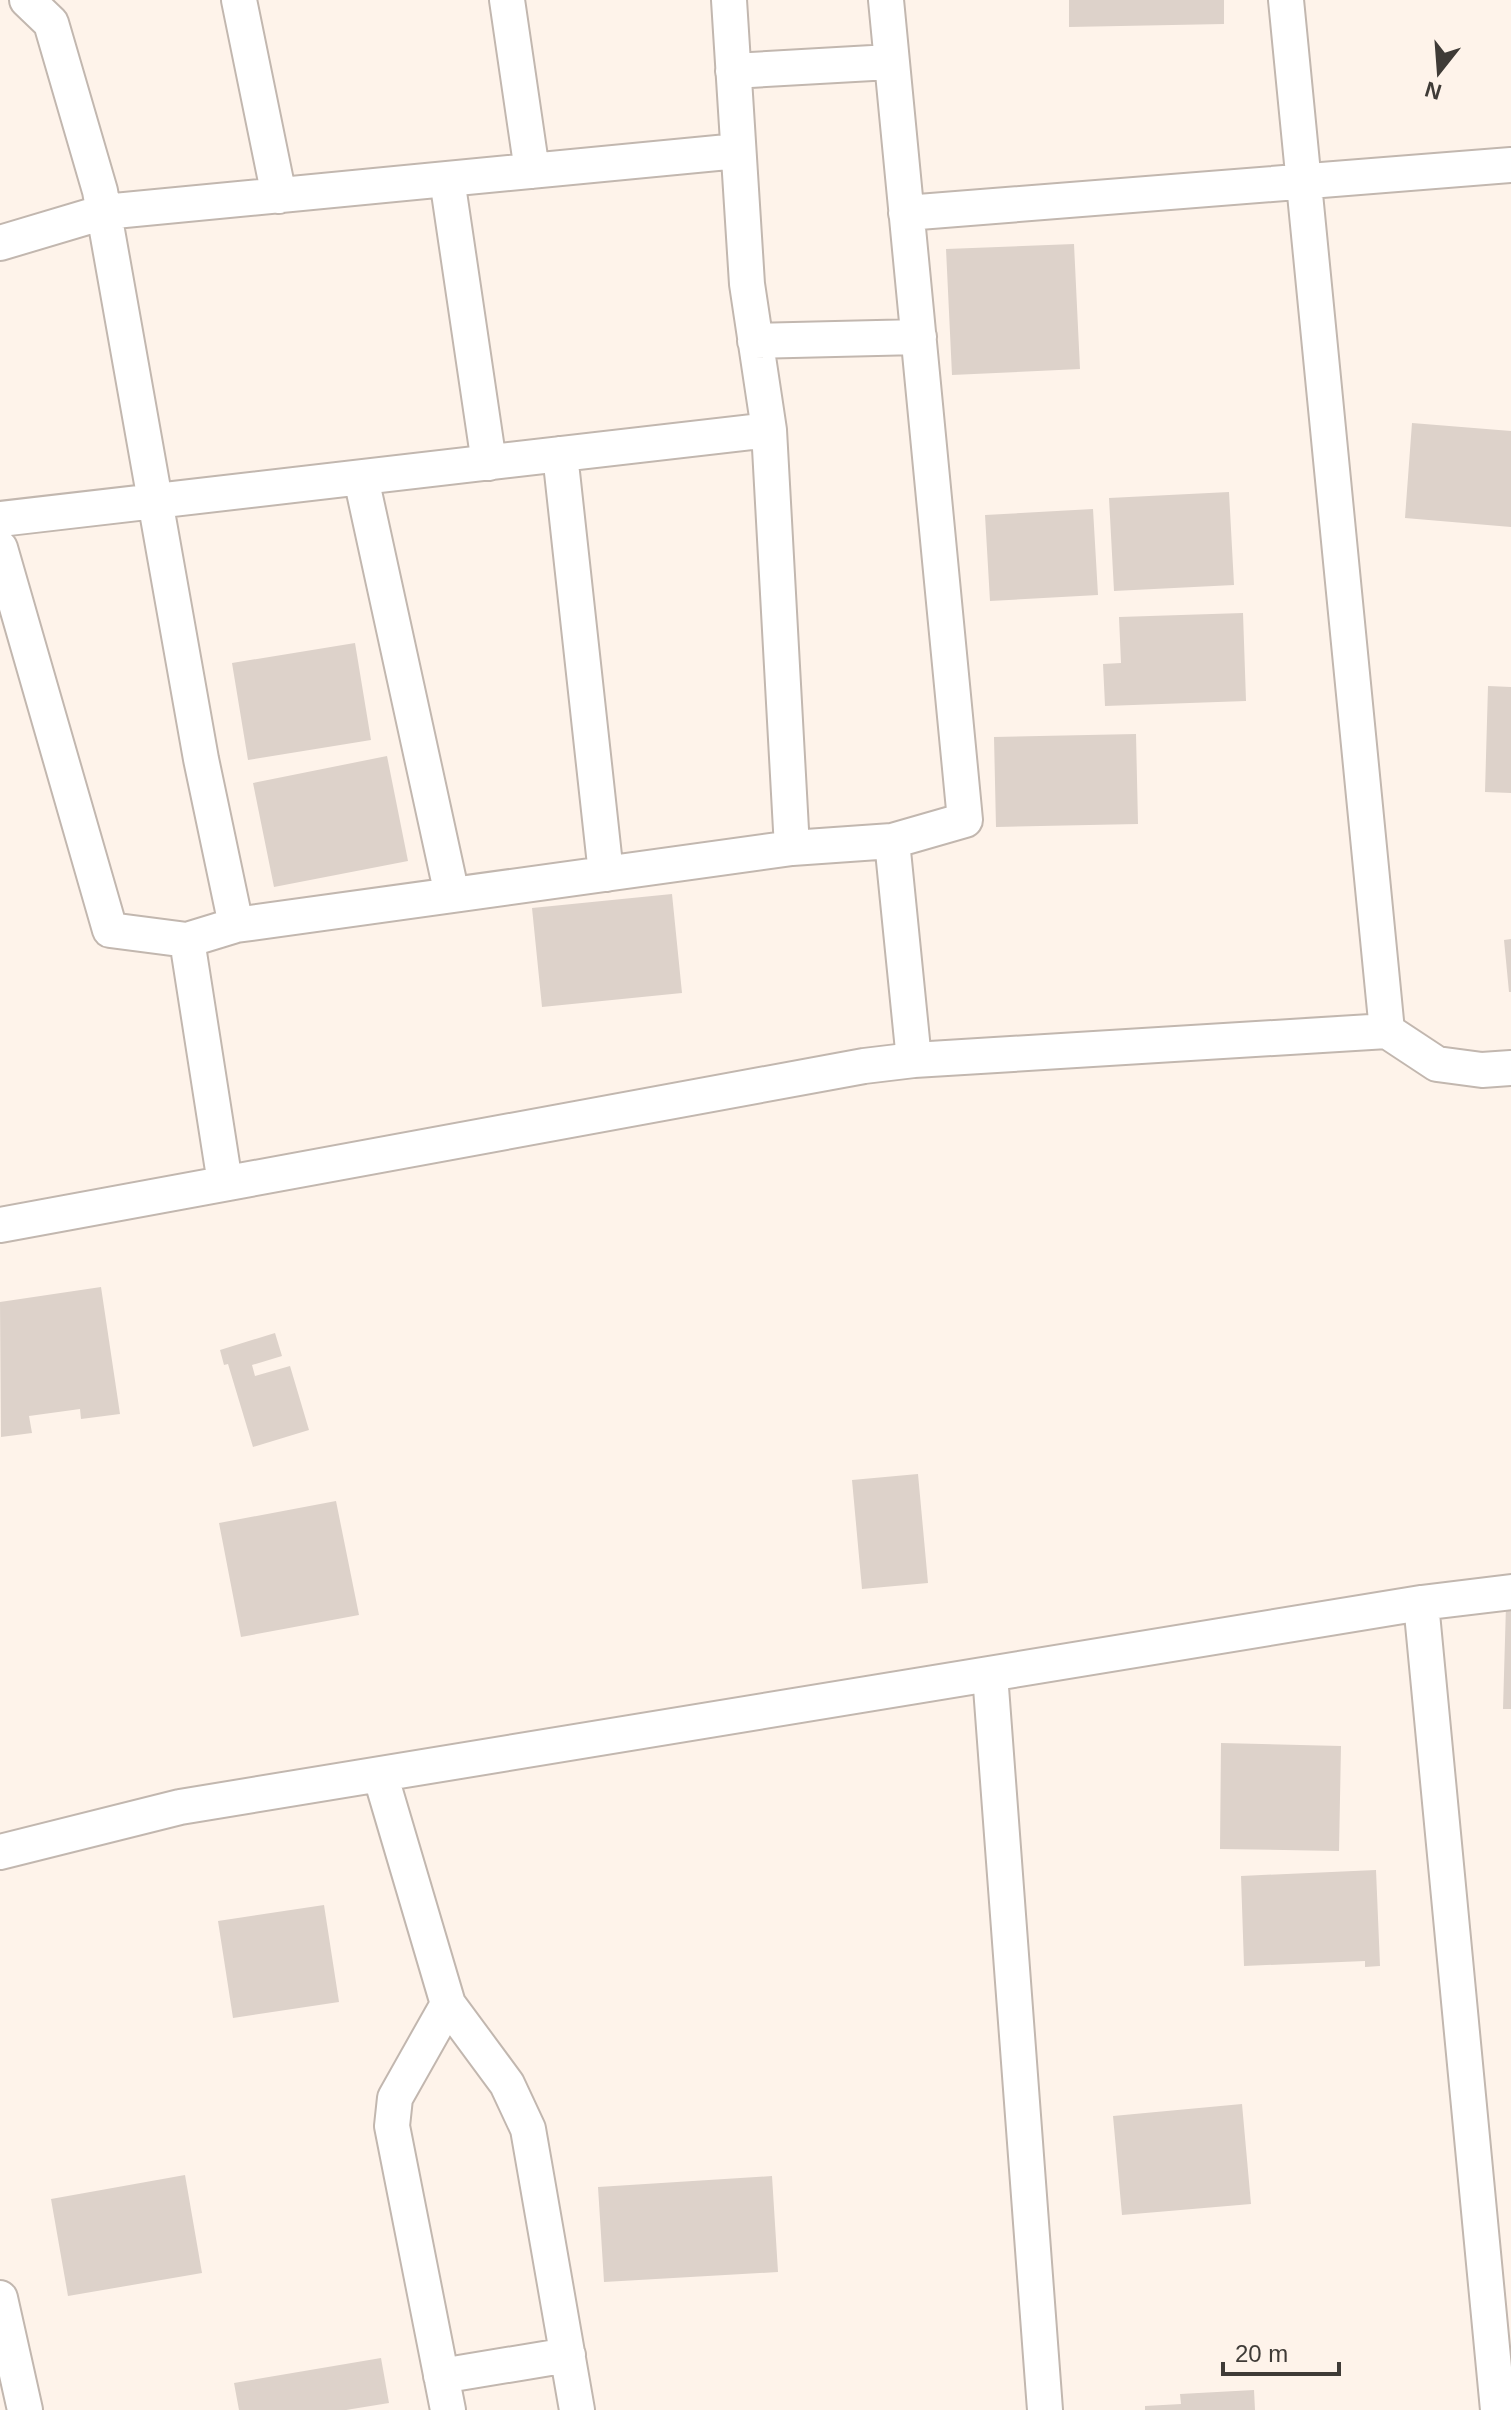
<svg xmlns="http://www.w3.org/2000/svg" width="1511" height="2410" viewBox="0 0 1511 2410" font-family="Arial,sans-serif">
<rect width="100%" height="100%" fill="#fef3ea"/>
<!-- building -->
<path fill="#ddd2ca" d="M1069,0H1224V24L1069,27Z
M1074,244L1080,369L952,375L946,249Z
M1412,423L1511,431V527L1405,518Z
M1229,492L1234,585L1114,591L1109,498Z
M1093,509L1098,595L990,601L985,515Z
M1243,613L1246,701L1105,706L1103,664L1121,663L1119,617Z
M355,643L371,740L248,760L232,663Z
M1488,686L1511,687V793L1485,792Z
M1136,734L1138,824L996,827L994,737Z
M387,756L408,861L274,887L253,783Z
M672,894L682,993L542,1007L532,908Z
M1511,939V992H1509L1504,940Z
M101,1287L120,1414L81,1419L80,1409L29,1416L32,1433L1,1437L0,1302Z
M275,1333L282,1356L252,1365L255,1376L290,1366L309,1430L253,1447L228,1364L224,1365L220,1350Z
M918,1474L928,1583L862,1589L852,1480Z
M336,1501L359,1615L241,1637L219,1523Z
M1506,1605H1511V1709H1503Z
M1221,1743L1341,1746L1339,1851L1220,1849Z
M1376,1870L1380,1966L1365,1967V1961L1244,1966L1241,1876Z
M324,1905L339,2002L233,2018L218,1921Z
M1242,2104L1251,2204L1122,2215L1113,2116Z
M185,2175L202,2273L68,2296L51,2199Z
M772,2176L778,2272L604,2282L598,2187Z
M381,2358L389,2403L346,2410H239L234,2383Z
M1254,2390L1255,2410H1145V2406L1181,2404L1180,2394Z"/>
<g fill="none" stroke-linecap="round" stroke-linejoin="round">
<!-- street casing -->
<g stroke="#c2b7af" stroke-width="38">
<path id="street" d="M27,0L51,23L100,191L201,759L236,925L187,940L225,1183
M239,0L279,196
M507,0L532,171
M729,0L747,284L769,430L792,848L892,841L914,1060
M886,0L965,820L892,841
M733,71L890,62
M447,179L489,463
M906,213L1511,165
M0,243L104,212L738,151
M755,341L919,337
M560,454L606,874
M361,478L452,895
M0,519L769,430
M0,548L110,930L187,940
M236,925L792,848
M1387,1031L1437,1064L1482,1070L1511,1068
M0,1225L864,1066L914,1060L1387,1031L1286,0
M1421,1603L1498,2410
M990,1674L1045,2410
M380,1774L448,2004L507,2084L528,2129L577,2410
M0,1852L180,1807L1421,1603L1511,1592
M0,2298L25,2410
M441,2376L568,2355
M448,2410L392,2126L395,2098L448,2004"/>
</g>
<!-- street -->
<use href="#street" stroke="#fff" stroke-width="34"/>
</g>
<!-- north arrow -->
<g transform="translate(1439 72) rotate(197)" stroke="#fef3ea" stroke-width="6" paint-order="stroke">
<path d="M0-6L14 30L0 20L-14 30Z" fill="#3f3b37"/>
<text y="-12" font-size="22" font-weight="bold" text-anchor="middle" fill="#3f3b37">N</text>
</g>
<!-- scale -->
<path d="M1223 2362v12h116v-12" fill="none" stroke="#3f3b37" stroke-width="4"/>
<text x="1235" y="2362" font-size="24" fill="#3f3b37" stroke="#fef3ea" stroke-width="6" paint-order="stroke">20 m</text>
</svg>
